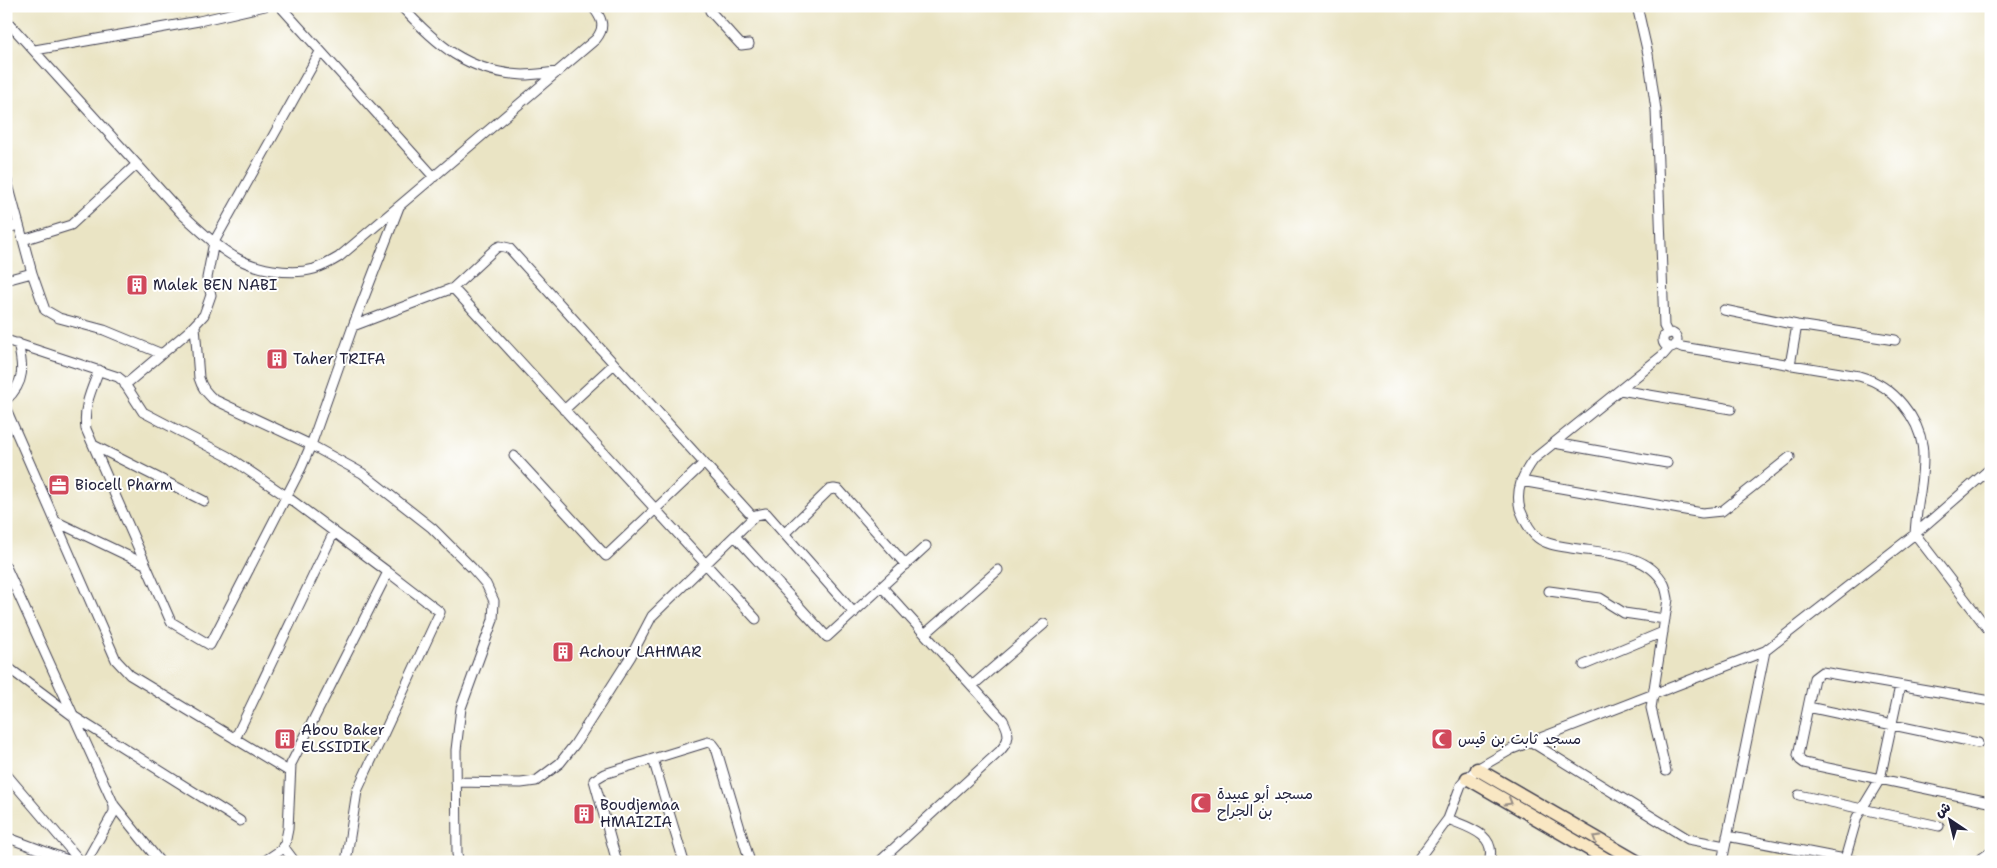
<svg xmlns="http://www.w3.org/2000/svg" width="1997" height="868" viewBox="0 0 1997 868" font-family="'Shantell Sans','Playpen Sans Arabic',sans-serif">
<rect width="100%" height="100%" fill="#fff"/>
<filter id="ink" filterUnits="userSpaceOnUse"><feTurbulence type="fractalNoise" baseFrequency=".02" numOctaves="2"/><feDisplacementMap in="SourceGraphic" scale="10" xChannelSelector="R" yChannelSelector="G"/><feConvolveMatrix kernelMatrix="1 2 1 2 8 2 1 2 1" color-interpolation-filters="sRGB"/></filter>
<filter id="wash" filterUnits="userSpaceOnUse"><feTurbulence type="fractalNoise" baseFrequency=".0096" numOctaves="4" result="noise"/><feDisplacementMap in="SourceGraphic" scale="20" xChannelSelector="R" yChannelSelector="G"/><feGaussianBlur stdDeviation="1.12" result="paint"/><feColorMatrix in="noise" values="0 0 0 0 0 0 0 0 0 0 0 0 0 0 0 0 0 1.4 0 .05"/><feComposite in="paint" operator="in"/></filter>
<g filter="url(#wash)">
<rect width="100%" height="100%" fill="#eae4c4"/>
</g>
<g filter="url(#ink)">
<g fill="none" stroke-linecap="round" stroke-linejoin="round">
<!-- minor casing -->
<g stroke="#403f50" stroke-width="11">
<path id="minor" d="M280,6L434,177
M401,6C437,45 467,72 523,75C534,75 546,73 558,72
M1637,6L1648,54L1656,110L1664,326L1668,334
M710,11L741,45L749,44
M6,20L182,214C198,228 214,245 233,256C254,269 290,276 314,269C323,266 331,262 339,257L596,39C606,27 602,18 592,6
M35,50L199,21L265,6
M6,177L32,273L6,280
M6,228L19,225
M23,240L71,225L137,164
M32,273L45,310L59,318L104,330L162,354
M1724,310L1797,325L1895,340
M195,326L199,378C202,388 206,392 213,399L311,445L353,326L399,207
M353,326L453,288
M1663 340a7 7 0 1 1 14 0a7 7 0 1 1-14 0Z
M6,340L118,377L123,381L143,412L227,456L286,496L388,572
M1675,344L1682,347L1859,376C1877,381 1891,390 1903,405C1927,434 1925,457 1920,492C1917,506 1916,520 1915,534L1991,633
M1790,365L1797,325
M99,370C91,391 83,407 86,429L171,622L210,645L301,468L311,445L362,473L432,528L472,568L486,584L494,601L493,620L461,708L456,750L457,854L459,862
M125,385L189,331L204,315L211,295L207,278L214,242L320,52
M1620,390L1731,409
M6,400C26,382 23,366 18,343
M6,409L109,644L116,660L130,675L290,772
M564,410L614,364
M1554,443L1667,463
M93,445L204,501
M514,456L606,556L704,463
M1521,481L1702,513L1722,511L1790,457
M753,517L509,248L500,246L496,248L453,288L756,619
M55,521L145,564
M785,533L829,490L834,489L839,490L906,565
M735,536L827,637L926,546
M6,567L114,805V812L86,862
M1549,591L1600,598L1624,613L1665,619
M925,634L998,570
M1584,665L1663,632
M6,666L73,716L240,821
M972,686L1044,624
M1808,707L1978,743
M235,739L334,532
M1533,743L1688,839L1725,846
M653,759L684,862
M1666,771L1651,708L1668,599C1667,594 1666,588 1664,584C1648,552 1601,553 1571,548C1560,546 1547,545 1538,538C1529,531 1524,519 1520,509C1515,490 1523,474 1534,459L1663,355L1670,347
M6,774L81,862
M456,782L521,783L536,781L560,763L575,744L631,656L652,616L756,515L766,513L854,613
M1799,795L1939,826
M1989,802L1804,763L1800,760L1798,755L1814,678L1822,672L1991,701
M114,805L160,862
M1448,819C1467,827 1498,834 1489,862
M1727,836L1860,862
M6,837L73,862
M283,846L295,862
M1845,859L1857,817L1880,779L1900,686
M263,862L281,850L285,844L288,829L291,764L388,572L440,612L357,791L346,862
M617,862L594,780L604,774L708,742L713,744L716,748L750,862
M879,862L1000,751C1010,740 1010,733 1003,720L882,587
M1416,862L1448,819L1461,785L1467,778L1477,769L1512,749L1765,651L1915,534L1991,468
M1722,862L1765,651
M1976,862L1991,852"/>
</g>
<!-- secondary casing -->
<g stroke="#403f50" stroke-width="15">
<path id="secondary" d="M1477,769L1638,862
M1467,778L1611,862"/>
</g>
<!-- minor -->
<use href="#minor" stroke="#fff" stroke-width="9"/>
<!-- secondary -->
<use href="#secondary" stroke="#f9e7c3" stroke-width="12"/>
</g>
<!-- one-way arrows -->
<defs><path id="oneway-chevron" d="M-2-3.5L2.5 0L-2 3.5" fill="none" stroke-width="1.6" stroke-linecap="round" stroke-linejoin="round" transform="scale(1.25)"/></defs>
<g stroke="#988e86">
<use href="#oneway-chevron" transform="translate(1509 802) rotate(30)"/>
<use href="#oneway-chevron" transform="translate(1596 838) rotate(-150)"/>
</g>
</g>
<!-- icons -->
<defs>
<g id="building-square" transform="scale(1.125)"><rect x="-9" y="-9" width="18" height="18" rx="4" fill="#d1495b" stroke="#fff"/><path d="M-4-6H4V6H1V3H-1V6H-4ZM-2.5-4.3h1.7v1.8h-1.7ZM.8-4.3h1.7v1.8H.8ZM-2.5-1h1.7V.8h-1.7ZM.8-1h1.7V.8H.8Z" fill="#fff"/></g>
<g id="office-square" transform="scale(1.125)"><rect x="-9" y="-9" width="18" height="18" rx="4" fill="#d1495b" stroke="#fff"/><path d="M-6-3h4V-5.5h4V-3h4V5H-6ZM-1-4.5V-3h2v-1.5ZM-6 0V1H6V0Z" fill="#fff"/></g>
<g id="mosque-square" transform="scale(1.125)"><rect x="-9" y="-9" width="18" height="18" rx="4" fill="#d1495b" stroke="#fff"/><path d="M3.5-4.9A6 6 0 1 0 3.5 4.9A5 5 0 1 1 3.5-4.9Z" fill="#fff"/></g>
</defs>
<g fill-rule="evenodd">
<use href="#building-square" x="137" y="285"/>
<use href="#building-square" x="277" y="359"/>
<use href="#office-square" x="59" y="485"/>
<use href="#building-square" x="563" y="652"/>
<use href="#building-square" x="285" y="739"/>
<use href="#mosque-square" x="1442" y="739"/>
<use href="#mosque-square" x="1201" y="803"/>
<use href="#building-square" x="584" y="814"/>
</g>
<g text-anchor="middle" stroke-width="4" stroke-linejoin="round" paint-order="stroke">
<!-- poi labels -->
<g font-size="15" fill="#22223b" stroke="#fff" text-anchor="start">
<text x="153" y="290">Malek BEN NABI</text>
<text x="293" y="364">Taher TRIFA</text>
<text x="75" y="490">Biocell Pharm</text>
<text x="579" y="657">Achour LAHMAR</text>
<text x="301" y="735">Abou Baker<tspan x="301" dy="17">ELSSIDIK</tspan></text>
<text x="1458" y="744">مسجد ثابت بن قيس</text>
<text x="1217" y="799">مسجد أبو عبيدة<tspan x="1217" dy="17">بن الجراح</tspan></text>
<text x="600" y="810">Boudjemaa<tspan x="600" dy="17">HMAIZIA</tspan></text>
</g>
</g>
<!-- margin -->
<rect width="1997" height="868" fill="none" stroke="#fff" stroke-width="25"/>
<!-- north arrow -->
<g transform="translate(1950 820) rotate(325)" stroke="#ffffff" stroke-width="4" paint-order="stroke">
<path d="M0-4L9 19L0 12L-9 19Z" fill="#22223b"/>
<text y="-8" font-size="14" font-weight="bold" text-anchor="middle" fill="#22223b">ش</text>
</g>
</svg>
